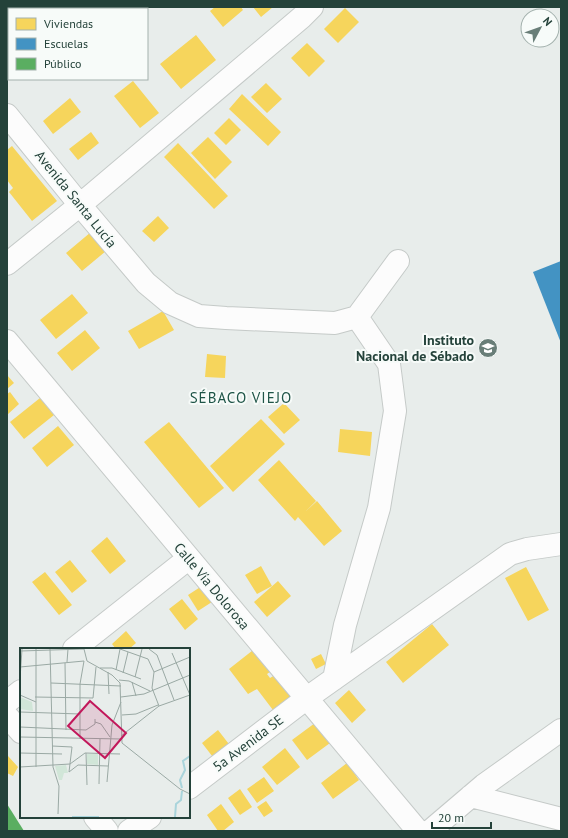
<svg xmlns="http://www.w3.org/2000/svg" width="568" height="838" viewBox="0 0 568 838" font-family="'PT Sans',sans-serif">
<rect width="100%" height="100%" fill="#e8edeb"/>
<!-- homes -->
<path fill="#f6d55c" d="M16,7H49L46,9H18Z
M215,7H241L243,10L223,27L210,11Z
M253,7H273L261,17Z
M345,8L359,22L338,43L324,29Z
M196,35L216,60L181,89L160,64Z
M9,38V77L7,78V39Z
M307,43L325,61L309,77L291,58Z
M133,81L159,113L140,128L114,96Z
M266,83L282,99L267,113L251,97Z
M242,94L281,132L268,146L229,109Z
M70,98L81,112L53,134L43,121Z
M229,118L241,130L226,145L214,133Z
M91,132L99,143L78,160L69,149Z
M208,137L232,162L215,179L191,153Z
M178,143L228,196L214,209L164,157Z
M12,146L57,201L32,221L9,192L13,188L7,180V150Z
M158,216L169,228L154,242L142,231Z
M91,232L106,251L82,271L66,253Z
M72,294L88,313L56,339L40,320Z
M163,311L174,330L139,349L128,331Z
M85,330L100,348L72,371L57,353Z
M207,354L226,356L225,378L205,377Z
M7,375L14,383L7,389Z
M10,392L19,404L7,415V394Z
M40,398L54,415L24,439L10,422Z
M284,403L300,420L284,434L268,417Z
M261,419L285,444L233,492L210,466Z
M169,422L224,488L199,508L144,442Z
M58,426L74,445L47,467L32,448Z
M340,429L372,432L370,456L338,452Z
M279,460L316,501L305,512L317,501L342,531L324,546L298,517L295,521L258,480Z
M107,537L126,561L110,574L91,551Z
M70,560L87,581L72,593L55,572Z
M261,566L272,586L257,594L245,575Z
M526,567L549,610L528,621L505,578Z
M45,572L72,605L59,615L32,582Z
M278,581L291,596L267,617L254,602Z
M205,584L215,600L198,611L188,595Z
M182,599L198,619L185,630L169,609Z
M432,624L449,645L403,683L386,662Z
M126,631L136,643L129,649H116L112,644Z
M257,647L274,669L267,674L270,678L275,675L294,700L276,714L257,689L248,694L229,669Z
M321,654L326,664L316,669L311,659Z
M349,690L366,710L352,723L335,703Z
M315,723L330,743L307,760L292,740Z
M218,730L232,748L216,761L202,743Z
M285,748L300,767L277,785L262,767Z
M8,756L18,767L13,776L7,773V757Z
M347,763L359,780L333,799L321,783Z
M264,777L274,791L257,803L247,789Z
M240,789L252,807L240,815L228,798Z
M266,801L273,811L264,817L257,807Z
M221,804L234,822L223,831H218L207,815Z"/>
<!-- schools -->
<path fill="#4393c3" d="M561,261V343L533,272Z"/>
<!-- public -->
<path fill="#5aae61" d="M7,804L24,831H7Z"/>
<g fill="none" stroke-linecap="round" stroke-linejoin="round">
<!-- minor casing -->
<g stroke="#c5cac8" stroke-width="24">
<path id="minor" d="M7,115L80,205L146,283L170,303L199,316L226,318L335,323L357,317L398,261
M7,264L80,205L302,17L312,7
M7,341L418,831
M74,649L189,558
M334,679L345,625L379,508L395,411L389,364L357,317
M7,702L21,691
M7,716L21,732
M189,788L307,698L510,554L527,549L561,544
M471,796L561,819
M95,817L107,831
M129,831L150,817
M430,831L484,785L561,730"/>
</g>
<!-- minor -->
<use href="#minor" stroke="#fcfcfc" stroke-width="22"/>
</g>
<!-- icons -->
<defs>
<g id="university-disc" transform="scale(1)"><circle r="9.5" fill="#697e78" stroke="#f7fbf9"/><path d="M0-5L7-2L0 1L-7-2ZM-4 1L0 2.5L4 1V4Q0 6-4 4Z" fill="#fff"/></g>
</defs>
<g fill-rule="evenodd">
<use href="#university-disc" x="488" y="348"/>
</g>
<g text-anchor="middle" stroke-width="4" stroke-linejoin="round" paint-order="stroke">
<!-- street labels -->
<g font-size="14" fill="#24423a" stroke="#f7fbf9">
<text transform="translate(76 199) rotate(51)" y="5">Avenida Santa Lucía</text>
<text transform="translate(212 586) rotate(50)" y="5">Calle Vía Dolorosa</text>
<text transform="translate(248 743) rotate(-37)" y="5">5a Avenida SE</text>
</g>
<!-- poi labels -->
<g font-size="14" font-weight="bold" fill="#24423a" stroke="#f7fbf9" text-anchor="end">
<text x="474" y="345">Instituto<tspan x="474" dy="16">Nacional de Sébado</tspan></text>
</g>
<!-- neighbourhood labels -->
<g font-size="15" letter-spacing="1" fill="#1f5548" stroke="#f7fbf9">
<text x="241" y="403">SÉBACO VIEJO</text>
</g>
</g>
<!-- overview -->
<g transform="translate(20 648)">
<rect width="170" height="170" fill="#e8edeb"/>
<path d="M0,49L12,54L13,63L0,61ZM67,106H78V117L67,116ZM46,117L48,125H44L42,132H39L35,118Z" fill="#d1e6d8"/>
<path fill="none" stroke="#a9d4db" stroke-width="2" d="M162,140L160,132L165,122L163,113L170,108M52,169H79M155,169L156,156L161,152L162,143"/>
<path fill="none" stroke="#9aa9a4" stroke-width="1" d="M16,1V119M30,1L33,119L39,138L38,166M64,1L67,13L92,27L100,35L102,95L160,141L170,146M100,1L128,11L134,24L132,40L139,58M129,1L137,7L154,52M0,3L64,1M152,5L170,47M47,14L48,1M45,15L46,82M0,19L64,13M80,20H92L121,31M96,22L100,1M88,24L89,46M134,24L170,9M103,25L108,4M115,29L122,1M0,31L2,1M99,32L109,33L130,43M112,34L116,48M31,35L101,38M0,47L16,54M15,49L73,50L76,19M101,49L124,46L170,27M0,64L60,66M102,67L116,66L138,57M75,74L81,76L90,89M0,79L66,82L75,76V71M101,88L139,58L170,47M0,89L101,91M60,91V36L64,13M32,98L52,99L49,124L58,117L88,118M0,105L42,106M66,105L67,137M50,116L65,105L100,106M0,119L50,116M87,134L92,77L101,54M79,136L80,91"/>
<path fill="#c2185b" fill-opacity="0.15" stroke="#c2185b" stroke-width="2" d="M70,53L106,85L85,110L48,78Z"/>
<rect width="170" height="170" fill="none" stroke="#24423a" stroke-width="2"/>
</g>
<!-- border -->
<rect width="568" height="838" fill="none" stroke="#24423a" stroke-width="16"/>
<!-- legend -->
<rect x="8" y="8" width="140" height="72" fill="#f7fbf9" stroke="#a3b1ad"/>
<rect x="16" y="18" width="20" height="12" fill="#f6d55c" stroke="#a3b1ad"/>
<text x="44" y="28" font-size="12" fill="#24423a">Viviendas</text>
<rect x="16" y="38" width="20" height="12" fill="#4393c3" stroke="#a3b1ad"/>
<text x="44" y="48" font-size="12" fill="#24423a">Escuelas</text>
<rect x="16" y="58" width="20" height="12" fill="#5aae61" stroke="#a3b1ad"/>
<text x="44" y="68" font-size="12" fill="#24423a">Público</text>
<!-- north arrow -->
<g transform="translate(540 28) rotate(49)"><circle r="19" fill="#f7fbf9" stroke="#a3b1ad"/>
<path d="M0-3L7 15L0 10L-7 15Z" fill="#697e78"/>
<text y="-6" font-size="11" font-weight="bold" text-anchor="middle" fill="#24423a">N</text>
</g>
<!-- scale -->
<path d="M432 822v6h59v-6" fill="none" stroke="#24423a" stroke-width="2"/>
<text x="438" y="822" font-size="12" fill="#24423a" stroke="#f7fbf9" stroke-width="3" paint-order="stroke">20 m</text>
</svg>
